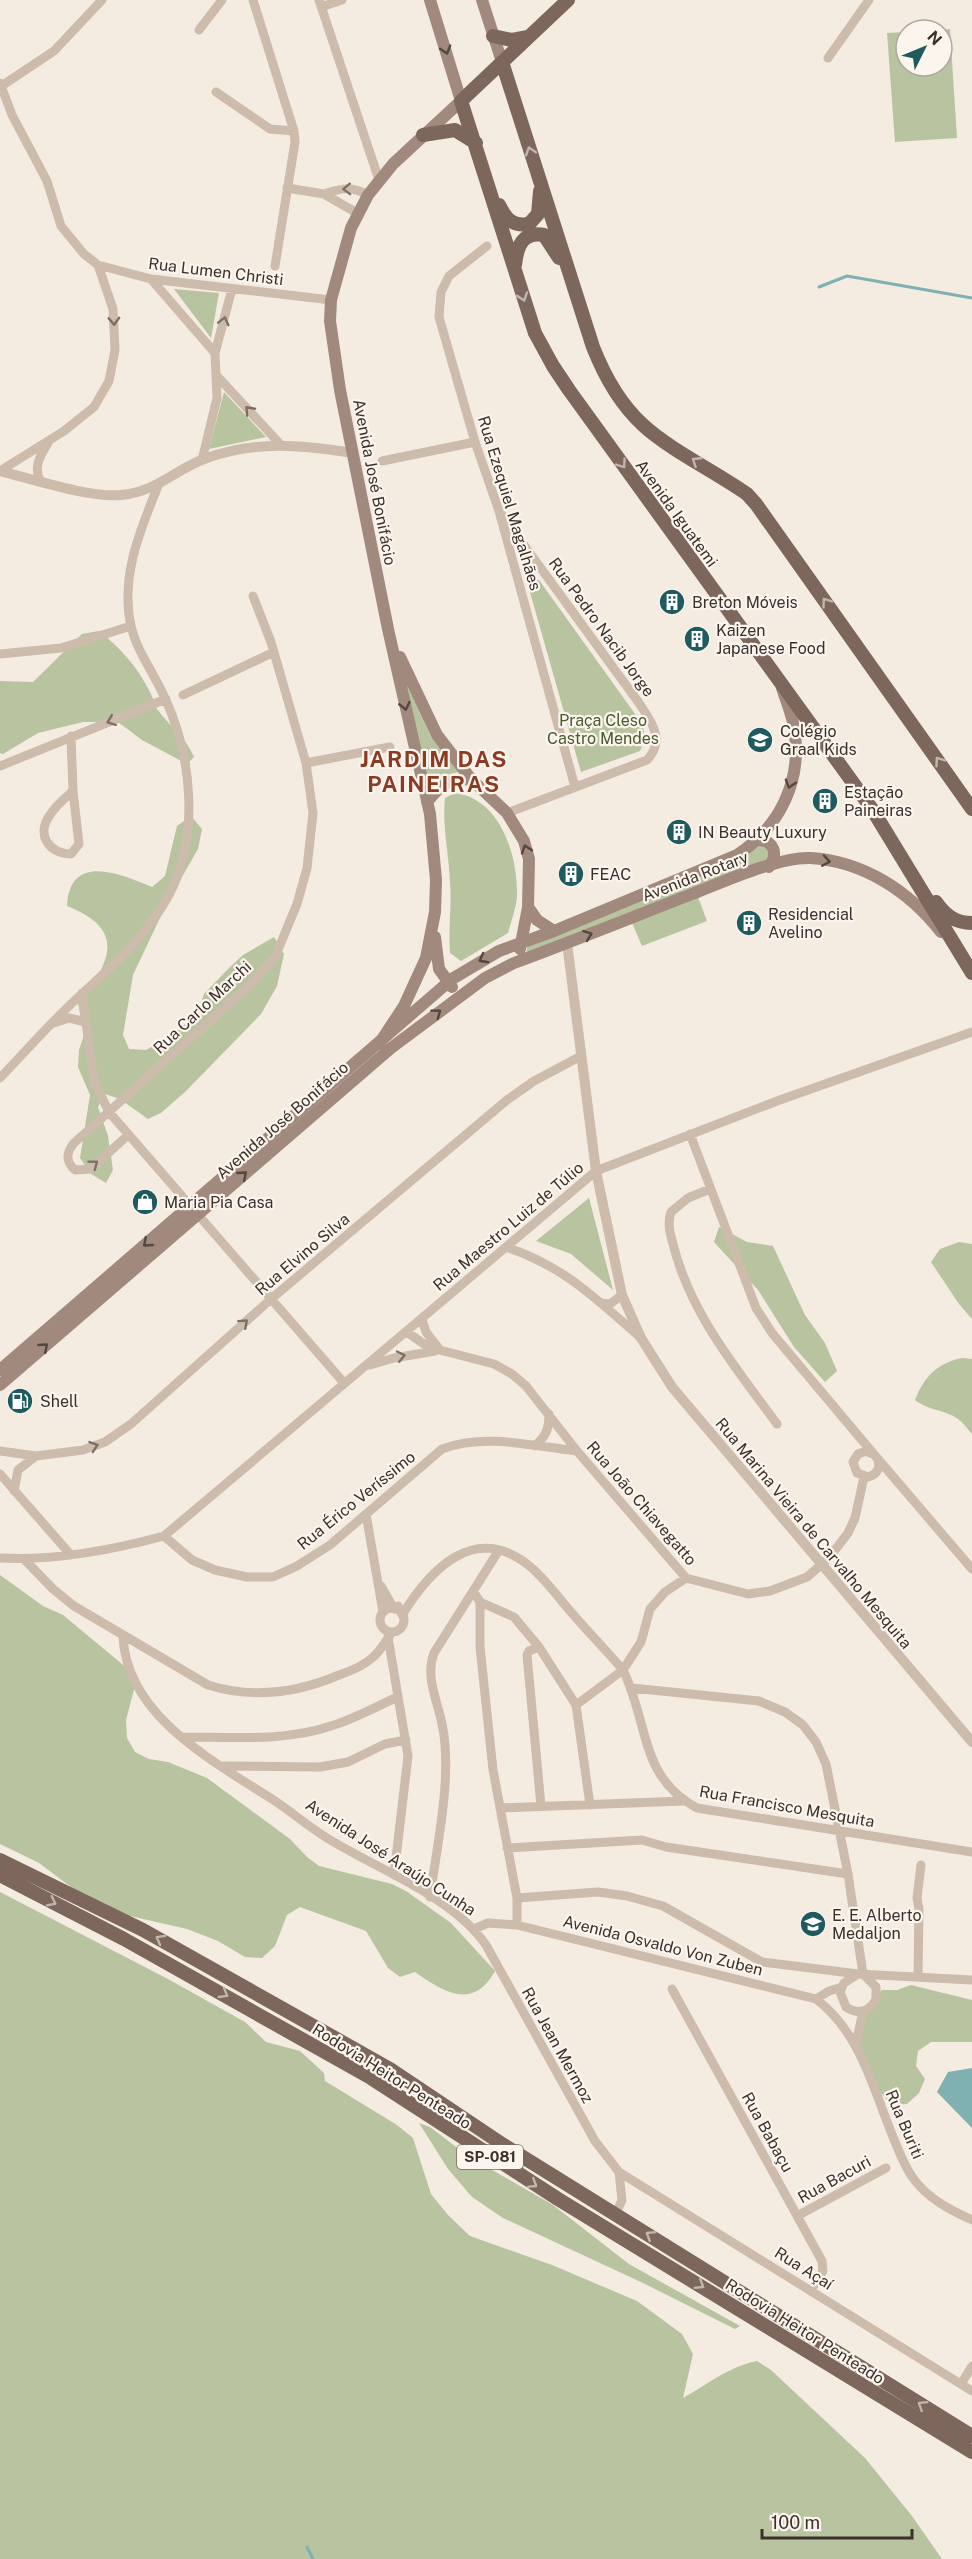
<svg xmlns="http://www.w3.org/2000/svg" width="972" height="2559" viewBox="0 0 972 2559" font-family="'Public Sans',sans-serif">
<rect width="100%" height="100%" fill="#f4ebe1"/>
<!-- green -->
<path fill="#b8c4a0" d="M950,29L957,138L895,142L887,33L906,32V66H942V30H940Z
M174,289L219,293L211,338Z
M224,392L266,437L209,449Z
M526,578L539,580L643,725L645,739L640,751L581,772Z
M99,631C120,647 138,668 150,692C153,697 154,704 157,709C169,726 186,737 194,757L187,764L142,740L118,722H83L38,733L3,754L0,753V681L33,682L82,634Z
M404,679L431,737L459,772L438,777L428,785Z
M455,793C501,799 518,856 517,897C516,908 511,922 508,933L461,961L450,953C448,929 452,906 450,882C449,854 442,827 445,798Z
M191,816L202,829L198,849L167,903L133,975L123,1035L129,1049L146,1050L174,1034L198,1012L204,994L229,968L243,955L274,937L284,954L277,986L261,1014L186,1091L161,1113L148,1119L120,1099L105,1094L98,1107L108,1136L113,1170L106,1183L91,1174L80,1158L90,1095L78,1067L79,1050L84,1035L78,1003C110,963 128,930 67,906C70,852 120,874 152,887L165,876L177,826Z
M764,843L771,859L526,955L528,943Z
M698,897L707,921L642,946L632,923Z
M589,1198L613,1290L571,1254L536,1241Z
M719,1227L747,1242L773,1246L805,1315L825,1343L837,1371L825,1382L794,1347L758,1290L714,1242Z
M959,1242L972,1244V1319L959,1304L931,1262L940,1249Z
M962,1358L972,1359V1434C967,1428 962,1421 955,1417C941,1409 930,1411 915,1400C924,1377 937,1363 962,1358Z
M0,1575L43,1606L63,1615L128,1669L136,1682L126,1720L127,1738L135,1752L149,1759L168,1762L207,1778L290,1839L307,1857L319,1866L392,1884L406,1891L451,1923L495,1971C473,2011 443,1992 415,1972L400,1977L388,1968L366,1931L300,1907L287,1915L275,1946L262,1958L245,1957L218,1941L187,1929L91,1907L75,1890L39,1863L0,1844Z
M0,1892L168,1979L245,2022L266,2042L300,2051L324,2073L325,2081L397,2125L413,2138L431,2194L448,2215L470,2236L552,2265L637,2301L682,2334L693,2354L683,2398C708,2384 728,2367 757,2361L771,2370L865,2458L912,2516L942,2559H0Z
M911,1985L972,2000V2042H931L918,2051L916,2066L925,2079L919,2093L907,2104L891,2105L881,2093L856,2051L870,2001L882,1990H897Z
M419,2123L430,2127L468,2156L553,2205L629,2264L740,2326L735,2329L643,2283L503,2218L472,2197L448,2169Z"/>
<!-- water -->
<path fill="#7fb0b2" d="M972,2068V2128L937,2092L948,2072Z"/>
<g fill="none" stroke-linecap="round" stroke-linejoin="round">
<!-- stream -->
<path stroke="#7fb0b2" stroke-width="3" d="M819,287L847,276L972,298
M307,2547L313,2559"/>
<!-- minor -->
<path stroke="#cdbbac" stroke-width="9" d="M253,0L294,131L295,142L275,266
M319,0L379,180
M321,7L342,0
M199,30L222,0
M828,58L869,0
M0,83L12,115L47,181L61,226L84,254L98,265L113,309L115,350L109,381L94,407L64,431L0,471
M0,87L54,51L102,0
M216,92L270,129L294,131
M287,188L324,194L357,213
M324,194C341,188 352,186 368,195
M487,246L449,276L441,292L439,317L475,442L499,511L575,787
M98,265L151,279L331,300
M151,279L215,353L217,398L202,460
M215,353L232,289
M217,376L280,444
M382,461L475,442
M40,480C33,467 41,454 48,443
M502,515L639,703C651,721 666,740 647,760L507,813
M0,654L61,648L131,626
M183,695L274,652
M71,736L73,791L79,844L71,854C48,853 36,834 50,815C56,805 65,798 73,791
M306,763L390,747
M0,766L166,699
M82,993L94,1081L109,1112L344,1383
M54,1023L69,1018L86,1022
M0,1078C23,1054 45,1029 69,1006C105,972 145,939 169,895C200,836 192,755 164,696C154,673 137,652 131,626C120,578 140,530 158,486
M690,1134L756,1308L772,1333L877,1458C881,1467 878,1474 868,1477L857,1473L853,1462L858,1454L866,1451L873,1454
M128,1135L91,1169L75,1170C65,1161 66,1153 74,1143L250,985L275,957L297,904L307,868L313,813L306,763L271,642L253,596
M710,1189L688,1198L671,1212C667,1223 670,1233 673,1244C690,1313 736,1368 777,1424
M506,1247C564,1266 596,1299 641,1338
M601,1303L610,1304L622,1295
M422,1319L426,1332L440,1350
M407,1332L428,1347L494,1364L512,1374L526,1386L577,1451L686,1578L748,1594L770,1591L807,1577L829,1558L848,1533L855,1518L864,1477
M370,1365L394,1358L435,1351
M535,1446C546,1436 549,1429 549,1414
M0,1451L36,1456L83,1450L105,1442L131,1424L271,1299L507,1100L534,1081L581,1056
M878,1459L972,1569
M0,1474L70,1554
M14,1491L18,1470L36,1456
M366,1514L383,1612
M164,1536L192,1560L215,1570L247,1577H273L297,1566L330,1545L442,1449C485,1433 532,1446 577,1451
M0,1558C53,1561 112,1550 164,1536L596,1171L777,1101L972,1032
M24,1559L53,1589L74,1606L208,1685C253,1699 297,1693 339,1675C351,1671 363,1666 372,1658C380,1652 386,1641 392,1632
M381,1586L394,1609L398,1606
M473,1591L480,1602V1647L493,1770L517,1898V1925
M480,1602L514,1617L539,1647L576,1705L590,1805
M380 1620a12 12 0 1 1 24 0a12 12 0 1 1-24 0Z
M402,1615C430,1570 473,1523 527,1564C544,1577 557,1596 571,1612C588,1632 606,1650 623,1670C649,1723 639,1777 697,1808L972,1852
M123,1637C127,1717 215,1762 275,1801C293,1813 309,1827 327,1838C377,1869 452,1896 486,1945L595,2141L619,2172L972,2391
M388,1637L408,1756L394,1875
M539,1647L529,1651L527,1655L541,1806
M632,1688L759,1701L785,1712L803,1725L816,1742L826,1764L848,1874L863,1974
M576,1705L623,1670L641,1642L650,1609L665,1592L686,1578
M182,1737C232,1737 286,1742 334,1725C356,1718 377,1706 398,1697
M224,1766L320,1767L348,1762L385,1744L406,1740
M500,1808L683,1801
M507,1848L642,1840L666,1847L848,1874
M430,1897C437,1845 453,1774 442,1724C437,1699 425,1677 434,1653L499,1550
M517,1898L598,1892L627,1896L663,1906L762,1962L858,1974L972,1980
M474,1929L488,1923L517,1925L816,1999C860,2032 873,2088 893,2137C899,2151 904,2166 913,2178C927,2198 950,2210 972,2220
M858,1974L844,1983L840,1992L846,2007C858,2015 870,2012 876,1999V1987L863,1974
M918,1977L919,1909L917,1898L921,1865
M672,1989L822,2261L823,2271L811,2290
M816,1999L829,1991L842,1987
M856,2044L863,2011
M616,2213L622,2200L619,2172
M797,2216L886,2168
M961,2384L972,2366"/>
<!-- tertiary -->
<path stroke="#cdbbac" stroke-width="10" d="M0,471C32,479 90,498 121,495C156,492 173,471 204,459C255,440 300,445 353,453
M567,943L596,1171L622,1295L641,1338L672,1387L972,1742"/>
<!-- secondary -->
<path stroke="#a18a7d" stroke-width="12" d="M482,0L502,62
M400,657L437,735L471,779L507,813L524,841L529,859L528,907L520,949
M427,802C442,783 447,779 471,779
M759,840C775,841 778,855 769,867
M528,907L537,920L554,931
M435,937L439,969L452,987
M379,1044L404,1006L426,958L435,912L436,880L430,814L388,629L340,390L330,321L331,300L351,228L368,195L393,164L461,101L430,0
M0,1370L452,979L499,951L554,931L737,855C780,827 803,780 794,728C792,714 786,701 782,688
M0,1385L391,1048L485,978L514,963C573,941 633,917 692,894C723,882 778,857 810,858C863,861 909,891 941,932"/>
<!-- primary -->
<path stroke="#7d675c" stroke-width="14" d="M568,0L461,101L535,333L553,366L569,390L872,809L972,973
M493,36L512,40L528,37
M502,62L593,347C604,375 620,404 643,425C670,450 716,472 747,494L756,504L972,809
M423,135L455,130L476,143
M499,205C506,219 513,227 529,224L538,214L540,191
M515,265C517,247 522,231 544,235L559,258
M936,902C945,915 955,923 972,923
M0,1860L143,1930L390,2069L502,2144L972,2436
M0,1875L124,1939L371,2078L558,2199L972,2452"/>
</g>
<!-- one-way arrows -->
<defs><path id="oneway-chevron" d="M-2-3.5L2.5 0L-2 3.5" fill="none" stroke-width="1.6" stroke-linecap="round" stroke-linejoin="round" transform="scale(1.5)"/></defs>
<g stroke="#544640">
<use href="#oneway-chevron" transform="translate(446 50) rotate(73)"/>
<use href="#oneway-chevron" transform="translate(405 706) rotate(77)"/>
<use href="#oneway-chevron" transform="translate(790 784) rotate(107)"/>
<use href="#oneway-chevron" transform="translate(526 849) rotate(-108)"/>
<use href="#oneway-chevron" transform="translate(826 861) rotate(9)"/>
<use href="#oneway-chevron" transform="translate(588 935) rotate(-21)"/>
<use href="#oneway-chevron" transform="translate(483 959) rotate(152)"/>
<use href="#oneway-chevron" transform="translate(437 1013) rotate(-37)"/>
<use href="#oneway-chevron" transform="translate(243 1175) rotate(-41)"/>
<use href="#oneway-chevron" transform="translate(147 1243) rotate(139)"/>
<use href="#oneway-chevron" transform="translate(44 1347) rotate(-41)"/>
</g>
<g stroke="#c2b5ac">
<use href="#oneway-chevron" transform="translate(530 151) rotate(-108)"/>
<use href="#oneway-chevron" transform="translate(523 297) rotate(71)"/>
<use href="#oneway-chevron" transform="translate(696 461) rotate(-147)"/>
<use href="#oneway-chevron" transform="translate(622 464) rotate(55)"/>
<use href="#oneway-chevron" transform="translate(826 602) rotate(-126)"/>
<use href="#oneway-chevron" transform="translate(939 761) rotate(-125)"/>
<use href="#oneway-chevron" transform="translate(52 1902) rotate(27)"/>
<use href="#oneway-chevron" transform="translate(160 1939) rotate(-151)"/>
<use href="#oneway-chevron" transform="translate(224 1994) rotate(30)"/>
<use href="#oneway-chevron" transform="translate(533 2184) rotate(32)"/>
<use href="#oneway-chevron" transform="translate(650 2235) rotate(-148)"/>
<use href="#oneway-chevron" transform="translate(700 2285) rotate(32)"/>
<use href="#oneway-chevron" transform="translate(922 2405) rotate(-148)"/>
</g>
<g stroke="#7d6f65">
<use href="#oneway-chevron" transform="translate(347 189) rotate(178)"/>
<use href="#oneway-chevron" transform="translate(114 321) rotate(88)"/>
<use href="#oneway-chevron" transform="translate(224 321) rotate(-76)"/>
<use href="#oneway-chevron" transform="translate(249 410) rotate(-132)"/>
<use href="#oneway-chevron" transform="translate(111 721) rotate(159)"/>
<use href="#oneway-chevron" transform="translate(94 1164) rotate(-37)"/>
<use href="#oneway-chevron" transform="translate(244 1323) rotate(-42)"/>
<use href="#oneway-chevron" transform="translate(401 1356) rotate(-12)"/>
<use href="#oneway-chevron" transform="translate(94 1446) rotate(-19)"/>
</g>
<!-- icons -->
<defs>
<g id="building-disc" transform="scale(1.35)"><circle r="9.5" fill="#1f5a5e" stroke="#fbf5ee"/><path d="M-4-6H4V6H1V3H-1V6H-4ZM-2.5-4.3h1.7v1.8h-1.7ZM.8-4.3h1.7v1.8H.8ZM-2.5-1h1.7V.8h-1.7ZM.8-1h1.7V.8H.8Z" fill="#fff"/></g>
<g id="school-disc" transform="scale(1.35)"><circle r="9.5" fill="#1f5a5e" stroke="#fbf5ee"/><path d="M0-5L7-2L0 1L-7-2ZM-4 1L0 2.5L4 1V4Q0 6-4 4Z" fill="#fff"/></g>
<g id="shop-disc" transform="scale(1.35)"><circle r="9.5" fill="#1f5a5e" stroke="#fbf5ee"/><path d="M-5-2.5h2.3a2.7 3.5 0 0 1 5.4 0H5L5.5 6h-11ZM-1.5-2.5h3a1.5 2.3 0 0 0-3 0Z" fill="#fff"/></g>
<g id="fuel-disc" transform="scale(1.35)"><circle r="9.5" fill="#1f5a5e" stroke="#fbf5ee"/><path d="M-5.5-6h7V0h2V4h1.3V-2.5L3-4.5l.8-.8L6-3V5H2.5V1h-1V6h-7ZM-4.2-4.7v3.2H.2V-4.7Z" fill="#fff"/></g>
</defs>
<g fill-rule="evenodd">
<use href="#building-disc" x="672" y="602"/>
<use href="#building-disc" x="697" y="639"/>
<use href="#school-disc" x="760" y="740"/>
<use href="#building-disc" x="825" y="801"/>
<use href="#building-disc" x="679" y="832"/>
<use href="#building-disc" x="571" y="874"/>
<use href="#building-disc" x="749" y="923"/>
<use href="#shop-disc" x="145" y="1202"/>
<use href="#fuel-disc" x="20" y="1401"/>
<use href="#school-disc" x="813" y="1924"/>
</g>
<g text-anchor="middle" stroke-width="4.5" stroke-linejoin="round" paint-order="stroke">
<!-- shield labels -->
<rect fill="#fbf5ee" stroke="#756b66" stroke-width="1.5" x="457" y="2145" width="66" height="24" rx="4.5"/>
<g font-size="15" font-weight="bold" fill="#3b302b">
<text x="490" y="2162">SP-081</text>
</g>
<!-- street labels -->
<g font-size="16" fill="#3b302b" stroke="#fbf5ee">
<text transform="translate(216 271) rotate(7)" y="6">Rua Lumen Christi</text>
<text transform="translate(375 482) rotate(79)" y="6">Avenida José Bonifácio</text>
<text transform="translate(510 503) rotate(73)" y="6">Rua Ezequiel Magalhães</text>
<text transform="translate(677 513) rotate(54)" y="6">Avenida Iguatemi</text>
<text transform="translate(602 627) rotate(54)" y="6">Rua Pedro Nacib Jorge</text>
<text transform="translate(695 876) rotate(-21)" y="6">Avenida Rotary</text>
<text transform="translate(202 1007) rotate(-43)" y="6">Rua Carlo Marchi</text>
<text transform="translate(282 1120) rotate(-41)" y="6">Avenida José Bonifácio</text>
<text transform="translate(508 1226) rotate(-40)" y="6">Rua Maestro Luiz de Túlio</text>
<text transform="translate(302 1254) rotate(-40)" y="6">Rua Elvino Silva</text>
<text transform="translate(356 1500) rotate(-39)" y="6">Rua Érico Veríssimo</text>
<text transform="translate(642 1503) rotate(49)" y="6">Rua João Chiavegatto</text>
<text transform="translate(814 1533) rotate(50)" y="6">Rua Marina Vieira de Carvalho Mesquita</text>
<text transform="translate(787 1806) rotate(10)" y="6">Rua Francisco Mesquita</text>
<text transform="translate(391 1857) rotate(33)" y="6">Avenida José Araújo Cunha</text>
<text transform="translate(663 1945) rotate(14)" y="6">Avenida Osvaldo Von Zuben</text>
<text transform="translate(558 2045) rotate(61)" y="6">Rua Jean Mermoz</text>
<text transform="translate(392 2076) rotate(32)" y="6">Rodovia Heitor Penteado</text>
<text transform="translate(905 2124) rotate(67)" y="6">Rua Buriti</text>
<text transform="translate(768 2132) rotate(61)" y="6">Rua Babaçu</text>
<text transform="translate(834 2179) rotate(-29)" y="6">Rua Bacuri</text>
<text transform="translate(804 2268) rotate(32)" y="6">Rua Açaí</text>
<text transform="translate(805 2331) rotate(32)" y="6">Rodovia Heitor Penteado</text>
</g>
<!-- poi labels -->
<g font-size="16" fill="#3b302b" stroke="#fbf5ee" text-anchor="start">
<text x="692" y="608">Breton Móveis</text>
<text x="716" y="636">Kaizen<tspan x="716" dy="18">Japanese Food</tspan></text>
<text x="780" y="737">Colégio<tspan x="780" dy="18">Graal Kids</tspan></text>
<text x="844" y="798">Estação<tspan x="844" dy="18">Paineiras</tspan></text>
<text x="698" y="838">IN Beauty Luxury</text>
<text x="590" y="880">FEAC</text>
<text x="768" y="920">Residencial<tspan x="768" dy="18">Avelino</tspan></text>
<text x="164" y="1208">Maria Pia Casa</text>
<text x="40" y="1407">Shell</text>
<text x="832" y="1921">E. E. Alberto<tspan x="832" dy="18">Medaljon</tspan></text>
</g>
<!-- park labels -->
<g font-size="16" fill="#4a5a2e" stroke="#fbf5ee">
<text x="603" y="726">Praça Cleso<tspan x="603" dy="18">Castro Mendes</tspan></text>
</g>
<!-- district labels -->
<g font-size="22" font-weight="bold" letter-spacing="1.5" fill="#8c3b22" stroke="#fbf5ee">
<text x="434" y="767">JARDIM DAS<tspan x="434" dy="25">PAINEIRAS</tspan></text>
</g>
</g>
<!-- north arrow -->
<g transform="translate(924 48) rotate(47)"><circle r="28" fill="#fbf5ee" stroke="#aea6a0" stroke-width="1.5"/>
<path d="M0-4.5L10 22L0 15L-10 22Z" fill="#1f5a5e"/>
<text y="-9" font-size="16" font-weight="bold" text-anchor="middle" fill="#3b302b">N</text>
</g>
<!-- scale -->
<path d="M762 2529v9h150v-9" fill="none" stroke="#3b302b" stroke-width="3"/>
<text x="771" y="2529" font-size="18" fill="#3b302b" stroke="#fbf5ee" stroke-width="4.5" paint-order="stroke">100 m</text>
</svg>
